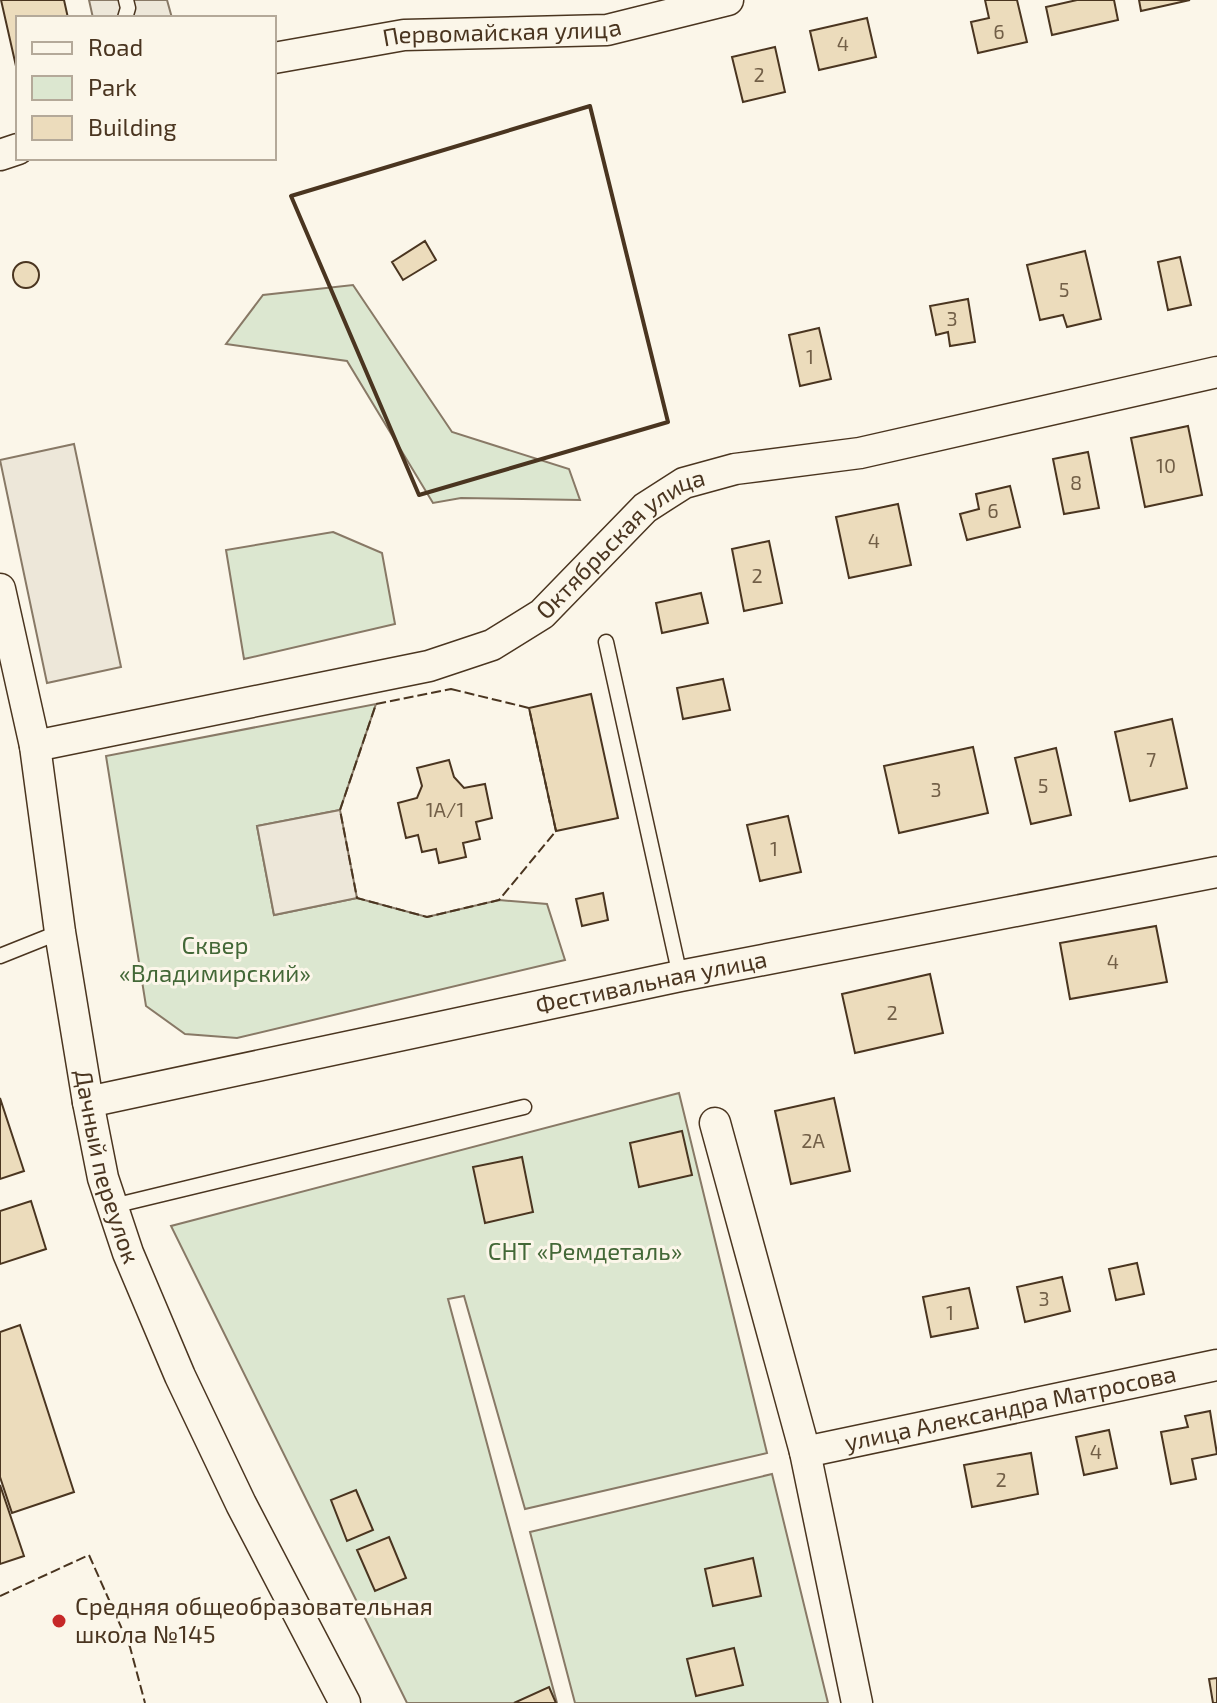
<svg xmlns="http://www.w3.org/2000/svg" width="1217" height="1703" viewBox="0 0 1217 1703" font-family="'Exo 2',sans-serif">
<rect width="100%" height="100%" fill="#fbf6e9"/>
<!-- green -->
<path fill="#dce7d0" stroke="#887966" stroke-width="2" d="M353,285L452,432L569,469L580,500L461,498L433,503L347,361L226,344L263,295Z
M333,532L382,553L395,624L244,659L226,550Z
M376,704L340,810L257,826L274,915L357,898L427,917L499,900L547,904L565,960L237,1038L185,1034L146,1006L106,756Z
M679,1093L767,1453L525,1509L464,1296L448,1299L557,1703H407L171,1226Z
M772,1474L828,1703H575L530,1532Z"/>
<!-- parking -->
<path fill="#ede7d9" stroke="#887966" stroke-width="2" d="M89,0H167L172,18H93Z
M74,444L121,667L47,683L0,460Z
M340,810L357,898L274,915L257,826Z"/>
<!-- building -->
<path fill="#ecdcbc" stroke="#4a3520" stroke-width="2" d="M1,0H64L68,18H18V75Z
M985,0H1017L1027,42L978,53L971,22L989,18Z
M1077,0H1114L1118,20L1052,35L1046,7Z
M1139,0H1190L1141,11Z
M867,18L876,57L819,70L810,31Z
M775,47L785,92L743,102L732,57Z
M425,241L436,260L403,280L392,262Z
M1085,251L1101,319L1067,327L1063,315L1040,320L1027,265Z
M1180,257L1191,305L1168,310L1158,262Z
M13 275a13 13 0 1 1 26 0a13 13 0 1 1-26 0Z
M968,299L975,342L950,346L948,332L936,335L930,306Z
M819,328L831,379L800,386L789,335Z
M1188,426L1202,495L1145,507L1131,438Z
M1088,452L1099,508L1064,514L1053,459Z
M1010,486L1020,527L967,540L960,514L979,509L976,494Z
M898,504L911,565L849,578L836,517Z
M769,541L782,603L744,611L732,549Z
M701,593L708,623L662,633L656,603Z
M723,679L730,710L683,719L677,688Z
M591,694L618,818L556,831L529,708Z
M1172,719L1187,788L1130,801L1115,732Z
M973,747L988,813L899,833L884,766Z
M1056,748L1071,815L1031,824L1015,758Z
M449,760L454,777L464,788L485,784L492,818L476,822L480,839L463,843L466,857L439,863L436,849L422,852L418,835L406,838L398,803L417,798L422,786L417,768Z
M788,816L801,872L760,881L747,825Z
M603,893L608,920L582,926L576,899Z
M1156,926L1167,982L1070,999L1060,943Z
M930,974L943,1033L855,1053L842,994Z
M0,1098L24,1171L0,1179Z
M834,1098L850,1171L791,1184L775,1111Z
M682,1131L692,1175L639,1187L630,1143Z
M522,1157L533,1212L485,1223L473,1167Z
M31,1201L46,1249L0,1264V1211Z
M1137,1263L1144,1294L1116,1300L1109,1269Z
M1062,1277L1070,1311L1025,1322L1017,1287Z
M969,1288L978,1328L931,1337L923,1297Z
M20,1325L74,1492L12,1513L0,1477V1332Z
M1210,1411L1217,1454L1192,1459L1196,1479L1171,1484L1161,1432L1188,1427L1185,1416Z
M1109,1430L1117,1468L1084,1475L1076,1437Z
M1031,1453L1038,1494L972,1507L964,1465Z
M0,1485L24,1556L0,1564Z
M356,1490L373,1530L347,1541L331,1500Z
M389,1537L406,1578L375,1591L357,1550Z
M753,1558L761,1596L713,1606L705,1569Z
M734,1648L743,1685L696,1696L687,1659Z
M1217,1678V1703H1213L1209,1679Z
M549,1687L556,1703H514Z"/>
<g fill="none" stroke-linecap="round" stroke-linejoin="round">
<!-- service casing -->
<g stroke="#4a3520" stroke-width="17">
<path id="service" d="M125,18L128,8L126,0
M606,642L680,976
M0,956L60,932
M113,1206L524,1107"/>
</g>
<!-- minor casing -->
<g stroke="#4a3520" stroke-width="33">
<g id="minor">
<path id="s1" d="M274,58L404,35L607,30L728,0"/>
<path d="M0,155L18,149"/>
<path id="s2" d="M0,589L35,746L60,932L88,1102L103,1178L128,1253L180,1376L241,1504L345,1703"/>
<path id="s3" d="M35,746L429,666L492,645L542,614L645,508L684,483L735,469L860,453L1217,372"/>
<path id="s4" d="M88,1102L680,976L1217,872"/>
<path d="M715,1123L805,1452L857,1703"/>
<path id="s5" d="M805,1452L1217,1365"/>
</g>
</g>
<!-- service -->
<use href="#service" stroke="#fbf6e9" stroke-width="14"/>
<!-- minor -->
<use href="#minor" stroke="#fbf6e9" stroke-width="30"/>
<!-- fence -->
<path stroke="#4a3520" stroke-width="2" stroke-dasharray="10 4" stroke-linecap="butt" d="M451,689L529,708L556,831L499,900L427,917L357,898L340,810L376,704Z
M0,1596L89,1555L130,1647L145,1703"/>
<!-- wall -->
<path stroke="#4a3520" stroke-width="4" d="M590,106L668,422L419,495L291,196Z"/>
</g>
<!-- markers -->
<circle fill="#c62828" stroke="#fbf6e9" stroke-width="3" cx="59" cy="1621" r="8"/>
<g text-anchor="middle" stroke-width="6" stroke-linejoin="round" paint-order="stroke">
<!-- number labels -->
<g font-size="20" fill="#725f47">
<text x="999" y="39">6</text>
<text x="843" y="51">4</text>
<text x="759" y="82">2</text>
<text x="1064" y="297">5</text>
<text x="952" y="326">3</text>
<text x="810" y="364">1</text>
<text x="1166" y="473">10</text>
<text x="1076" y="490">8</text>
<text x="993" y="518">6</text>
<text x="874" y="548">4</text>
<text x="757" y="583">2</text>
<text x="1151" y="767">7</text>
<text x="1043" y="793">5</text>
<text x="936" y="797">3</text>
<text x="445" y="817">1А/1</text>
<text x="774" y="856">1</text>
<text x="1113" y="969">4</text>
<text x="892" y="1020">2</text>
<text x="813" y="1148">2А</text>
<text x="1044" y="1306">3</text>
<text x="950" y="1320">1</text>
<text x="1096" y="1459">4</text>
<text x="1001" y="1487">2</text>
</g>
<!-- street labels -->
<g font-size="24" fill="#4a3520" stroke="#fbf6e9">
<text dy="8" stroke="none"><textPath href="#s1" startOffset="230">Первомайская улица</textPath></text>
<text dy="8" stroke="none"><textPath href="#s3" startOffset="634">Октябрьская улица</textPath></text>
<text dy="8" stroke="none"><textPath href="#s4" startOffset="576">Фестивальная улица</textPath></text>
<text dy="8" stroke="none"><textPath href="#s2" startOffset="588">Дачный переулок</textPath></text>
<text dy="8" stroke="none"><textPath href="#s5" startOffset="210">улица Александра Матросова</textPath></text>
</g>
<!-- park labels -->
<g font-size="24" fill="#436837" stroke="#fbf6e9">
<text x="215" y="954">Сквер<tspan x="215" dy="28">«Владимирский»</tspan></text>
<text x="585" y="1260">СНТ «Ремдеталь»</text>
</g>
<!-- poi labels -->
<g font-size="24" fill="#4a3520" stroke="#fbf6e9" text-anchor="start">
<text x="75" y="1615">Средняя общеобразовательная<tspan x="75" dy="28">школа №145</tspan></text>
</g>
</g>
<!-- legend -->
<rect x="16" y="16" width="260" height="144" fill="#fbf6e9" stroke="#b4a999" stroke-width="2"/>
<rect x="32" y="42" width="40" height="12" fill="#fbf6e9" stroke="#b4a999" stroke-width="2"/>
<text x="88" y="56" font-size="24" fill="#4a3520">Road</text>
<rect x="32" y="76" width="40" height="24" fill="#dce7d0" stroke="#b4a999" stroke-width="2"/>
<text x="88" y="96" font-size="24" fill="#4a3520">Park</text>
<rect x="32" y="116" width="40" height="24" fill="#ecdcbc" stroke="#b4a999" stroke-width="2"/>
<text x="88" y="136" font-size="24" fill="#4a3520">Building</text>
</svg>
